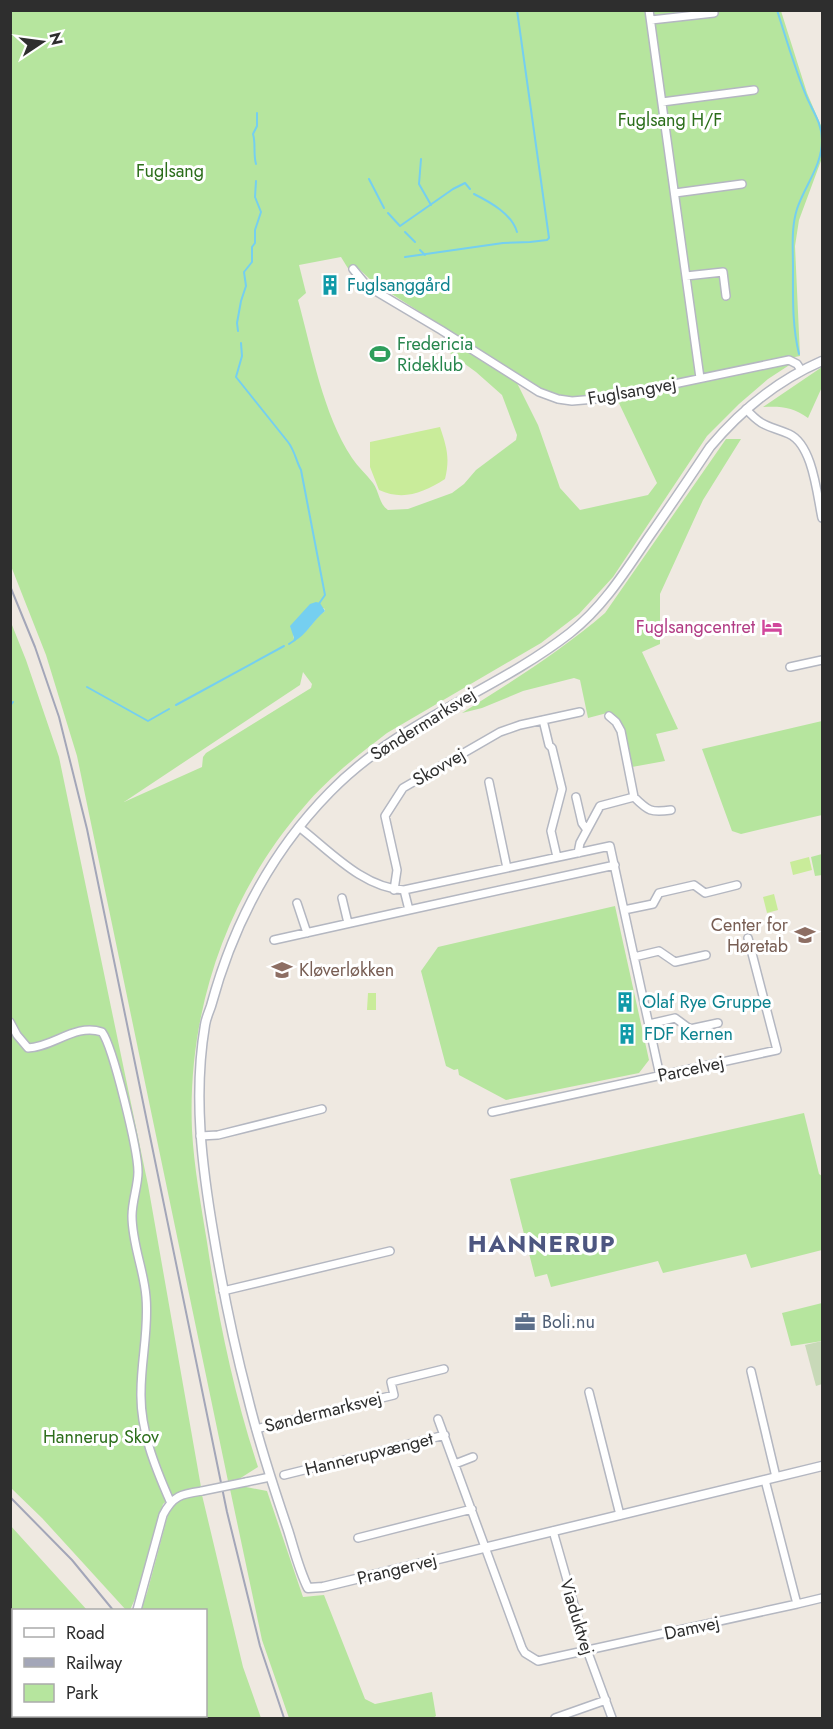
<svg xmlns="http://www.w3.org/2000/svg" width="833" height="1729" viewBox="0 0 833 1729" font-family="Jost,sans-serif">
<rect width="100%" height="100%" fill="#efe9e1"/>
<!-- green -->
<path fill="#b6e59e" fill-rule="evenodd" d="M11,11H781L807,93L822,128V158L799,220L795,246L800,356L607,394C583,398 566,398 543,391L373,282L358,268L349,270L341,257L299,265L306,293L298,300C312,351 323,414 352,458C358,467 366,474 373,483C379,491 379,504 388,510L408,509L452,493L464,484L476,470L516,440L517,435L502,395L476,372L447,351L439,342L446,338L517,383L538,425L560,488L580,510L648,495L657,483L617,399L784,364H791L768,379L739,404L707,436L613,577L579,614L541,643L387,733C357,756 327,779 303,808C226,897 187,1013 192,1130C194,1167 201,1205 207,1242C218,1318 234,1394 258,1467L239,1479L228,1481L77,756L46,655L11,566ZM324,608L325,611C313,619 308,634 294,639L293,635ZM303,672L312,684L311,688L206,753L203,757L202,767L124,802L300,685Z
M822,367V387L808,418C793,407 781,406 763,407Z
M726,439H741L703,500L660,594V644L642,652L678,729L656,734L665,761L632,767C627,744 628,726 607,713L588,718L580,680L574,678L523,691L482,708L462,713C511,682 561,651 605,613Z
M10,620L26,660L59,757L148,1185L201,1487L173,1496L163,1504L139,1590L130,1610H126L42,1518L11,1488Z
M822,721V815L741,834L732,831L702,749Z
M822,854V875L815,876L811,857Z
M615,906L649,1060L639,1073L506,1100L459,1075L458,1069L454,1070L446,1066L421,971L438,947Z
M804,1113L819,1174L822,1176V1250L751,1268L746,1254L663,1273L658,1261L551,1287L547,1274L535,1277L510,1179Z
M822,1303V1341L791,1346L782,1313Z
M241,1486L267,1491L303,1597L324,1595L365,1699L375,1704L432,1692L436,1716L433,1718H289L262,1640L230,1489Z
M202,1495L243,1667L261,1718H200L198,1716H206V1610H140L147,1593L170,1507C179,1497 190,1497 202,1495Z
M10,1525L87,1610H14V1716H124L125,1718H11Z"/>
<!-- cemetery -->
<path fill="#c8d9b8" d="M822,1341V1384L816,1386L805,1345Z"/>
<!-- pitch -->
<path fill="#c9ec9a" d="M440,427C447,448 450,458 445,479C423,493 403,501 379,490L370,467V442Z
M809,857L812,870L793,875L790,862Z
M774,894L778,910L767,913L763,897Z
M368,993H376V1010H367Z"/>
<!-- water -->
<path fill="#75cff0" d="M316,602L320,603L325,611C313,620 307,635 293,642L294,638L290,626L310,604Z"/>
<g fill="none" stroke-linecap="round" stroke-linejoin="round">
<!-- stream -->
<path stroke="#75cff0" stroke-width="2" d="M777,10C786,38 794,66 805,93C811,109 822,122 822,140C822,166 805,185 797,209C791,228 793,248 793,268C793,298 792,325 799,354
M421,159L419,184L431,205
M256,164C253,153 256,144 253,134L257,126V113
M369,179L384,208
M474,194C490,202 512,214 517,232
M388,213L400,226L453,189L465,183L470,189
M405,232L415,242
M420,250L425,255
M405,257L503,243L530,242L547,240L549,238L517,10
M238,331L237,323L241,301L246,286L244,272L252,262V247L255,243V230L261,212L255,197L256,181
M241,343L242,356L236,377L288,442C295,451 296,461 301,470L325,595L318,605
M289,644L295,640
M87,687L148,721L169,709
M176,705L284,646
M10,706L13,702
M80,1718L82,1716"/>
<!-- minor casing -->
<g stroke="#b4b7c1" stroke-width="10">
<path id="minor" d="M649,10L700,378
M651,20L714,13
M662,102L754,90
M675,193L742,184
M353,269L367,286L441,330L539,392L558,399L572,401L607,398L789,360L797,364L801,370
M686,276L723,272L726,296
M746,409C763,428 768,425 789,434C813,445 817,495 822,518
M790,667L822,660
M609,716L616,722L621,731L634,797
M543,720L549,745L552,748L562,789L551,831L557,857
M489,782L507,868
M576,797L582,823L587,830
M299,827C330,851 363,888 404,890L610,846L660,1076
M578,853L580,843L600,806L634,797C648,811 651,813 671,810
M394,890L397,870L385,816L403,788L500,732L520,725L580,712
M342,898L348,923
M297,903L307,933
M409,910L615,865
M624,910L653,904L659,893L694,885L705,893L737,885
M274,940L409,910L404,890
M634,957L659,951L675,962L706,955
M10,1022L17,1035L28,1048C54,1047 75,1023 102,1032C113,1047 138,1150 138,1172C138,1186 132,1201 132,1216C132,1244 144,1270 146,1297C149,1329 141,1360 141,1392C140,1430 155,1467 170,1501
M649,1024L675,1018L690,1029L718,1023
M492,1112L777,1050L748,938
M200,1136L218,1135L322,1109
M223,1291L390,1251
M751,1371L776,1477
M589,1392L620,1515
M438,1419L522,1648L525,1653L538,1661L797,1604L765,1480
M256,1429L394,1395L391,1382L444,1369
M455,1464L473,1457
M284,1475L445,1435
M246,1482L270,1477
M553,1531L587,1650L612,1718
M358,1538L472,1509
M797,1604L822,1598
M137,1610L163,1515C173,1495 182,1494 202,1491
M127,1716L128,1718
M555,1718L606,1700"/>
</g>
<!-- tertiary casing -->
<g stroke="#b4b7c1" stroke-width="11">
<path id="tertiary" d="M822,361C778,380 741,410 710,447C690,477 669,508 648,538C625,572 603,607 570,633C493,693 400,720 330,792C271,852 233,925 211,1006C209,1012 206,1018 205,1025C193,1096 202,1167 214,1237C223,1291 234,1345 248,1398C259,1443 273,1486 288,1530C294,1549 299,1570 308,1588L323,1587L822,1466"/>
</g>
<!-- minor -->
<use href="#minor" stroke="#fff" stroke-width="7"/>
<!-- tertiary -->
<use href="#tertiary" stroke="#fff" stroke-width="8"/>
<!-- rail -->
<path stroke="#a3a6b8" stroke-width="2" d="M10,586L35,647L59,717L87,829L227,1512L260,1646L284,1718
M10,1497L72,1560L113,1610
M185,1716L187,1718"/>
<!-- minor-bridge casing -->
<g stroke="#b4b7c1" stroke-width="10" stroke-linecap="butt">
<path id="minor-bridge" d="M202,1491L246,1482"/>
</g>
<!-- minor-bridge -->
<use href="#minor-bridge" stroke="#fff" stroke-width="7"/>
</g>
<!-- icons -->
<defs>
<g id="building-bare" transform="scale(1.62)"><path d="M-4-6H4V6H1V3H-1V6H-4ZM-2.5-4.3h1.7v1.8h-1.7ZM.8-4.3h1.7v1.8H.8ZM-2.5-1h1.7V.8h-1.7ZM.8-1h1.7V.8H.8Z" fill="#0f9aa8" stroke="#fff" stroke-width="2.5" paint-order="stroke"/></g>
<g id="stadium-bare" transform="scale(1.62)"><path d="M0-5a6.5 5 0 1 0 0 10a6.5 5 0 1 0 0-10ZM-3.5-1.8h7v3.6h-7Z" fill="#2e9e5b" stroke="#fff" stroke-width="2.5" paint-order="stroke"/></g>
<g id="hotel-bare" transform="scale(1.62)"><path d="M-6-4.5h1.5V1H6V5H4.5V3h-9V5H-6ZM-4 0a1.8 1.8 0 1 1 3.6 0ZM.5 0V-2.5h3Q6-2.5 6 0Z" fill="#d1479c" stroke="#fff" stroke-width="2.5" paint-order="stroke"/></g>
<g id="school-bare" transform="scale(1.62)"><path d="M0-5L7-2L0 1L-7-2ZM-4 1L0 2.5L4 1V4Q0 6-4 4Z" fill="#8d6e63" stroke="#fff" stroke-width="2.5" paint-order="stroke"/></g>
<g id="office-bare" transform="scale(1.62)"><path d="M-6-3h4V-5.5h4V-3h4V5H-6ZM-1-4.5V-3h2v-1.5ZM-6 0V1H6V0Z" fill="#5c6f8a" stroke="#fff" stroke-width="2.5" paint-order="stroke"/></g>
</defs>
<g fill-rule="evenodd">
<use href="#building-bare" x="330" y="285"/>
<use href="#stadium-bare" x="380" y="354"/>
<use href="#hotel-bare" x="772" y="627"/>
<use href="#school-bare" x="805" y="935"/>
<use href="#school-bare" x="282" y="970"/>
<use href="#building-bare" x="625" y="1002"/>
<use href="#building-bare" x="627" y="1034"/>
<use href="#office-bare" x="525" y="1322"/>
</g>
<g text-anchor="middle" stroke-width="6" stroke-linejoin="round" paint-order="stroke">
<!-- park labels -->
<g font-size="18" fill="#2c6e1b" stroke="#fff">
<text x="670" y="126">Fuglsang H/F</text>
<text x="170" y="177">Fuglsang</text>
<text x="101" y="1443">Hannerup Skov</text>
</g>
<!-- culture labels -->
<g font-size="18" fill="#0d838f" stroke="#fff" text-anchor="start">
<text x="347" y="291">Fuglsanggård</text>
<text x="642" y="1008">Olaf Rye Gruppe</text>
<text x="644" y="1040">FDF Kernen</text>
</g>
<!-- leisure labels -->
<g font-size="18" fill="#27864d" stroke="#fff" text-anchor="start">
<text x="397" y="350">Fredericia<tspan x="397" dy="21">Rideklub</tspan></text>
</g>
<!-- street labels -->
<g font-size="18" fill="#2e2e2e" stroke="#fff">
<text transform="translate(632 391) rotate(-10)" y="6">Fuglsangvej</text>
<text transform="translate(423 724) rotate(-32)" y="6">Søndermarksvej</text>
<text transform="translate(439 767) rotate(-30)" y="6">Skovvej</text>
<text transform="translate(691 1069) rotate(-12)" y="6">Parcelvej</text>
<text transform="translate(323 1412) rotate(-14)" y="6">Søndermarksvej</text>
<text transform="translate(369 1454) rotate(-14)" y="6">Hannerupvænget</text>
<text transform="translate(397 1569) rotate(-14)" y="6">Prangervej</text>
<text transform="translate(577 1617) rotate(73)" y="6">Viaduktvej</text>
<text transform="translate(692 1628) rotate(-12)" y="6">Damvej</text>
</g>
<!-- hotel labels -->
<g font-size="18" fill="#b23c85" stroke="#fff" text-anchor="end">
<text x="755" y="633">Fuglsangcentret</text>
</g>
<!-- education labels -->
<g font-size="18" fill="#785e54" stroke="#fff" text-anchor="end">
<text x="788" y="931">Center for<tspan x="788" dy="21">Høretab</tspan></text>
<text x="299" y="976" text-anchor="start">Kløverløkken</text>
</g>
<!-- service labels -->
<g font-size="18" fill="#4e5e75" stroke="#fff" text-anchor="start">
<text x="542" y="1328">Boli.nu</text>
</g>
<!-- district labels -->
<g font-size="24" font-weight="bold" letter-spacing="1.5" fill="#4d5680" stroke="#fff">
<text x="542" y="1252">HANNERUP</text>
</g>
</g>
<!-- border -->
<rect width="833" height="1729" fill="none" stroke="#2e2e2e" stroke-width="24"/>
<!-- legend -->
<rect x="12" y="1609" width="195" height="108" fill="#ffffff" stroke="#ababab" stroke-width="1.5"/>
<rect x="24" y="1628" width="30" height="9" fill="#ffffff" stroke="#ababab" stroke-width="1.5"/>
<text x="66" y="1639" font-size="18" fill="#2e2e2e">Road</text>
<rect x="24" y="1658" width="30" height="9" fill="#a3a6b8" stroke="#ababab" stroke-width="1.5"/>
<text x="66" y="1669" font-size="18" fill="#2e2e2e">Railway</text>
<rect x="24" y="1684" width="30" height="18" fill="#b6e59e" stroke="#ababab" stroke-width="1.5"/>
<text x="66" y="1699" font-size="18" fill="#2e2e2e">Park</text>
<!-- north arrow -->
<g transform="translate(42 42) rotate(77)" stroke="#ffffff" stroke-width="4.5" paint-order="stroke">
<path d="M0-4.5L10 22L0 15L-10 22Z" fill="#2e2e2e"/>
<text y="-9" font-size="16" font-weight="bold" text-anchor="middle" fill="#2e2e2e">N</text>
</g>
</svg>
